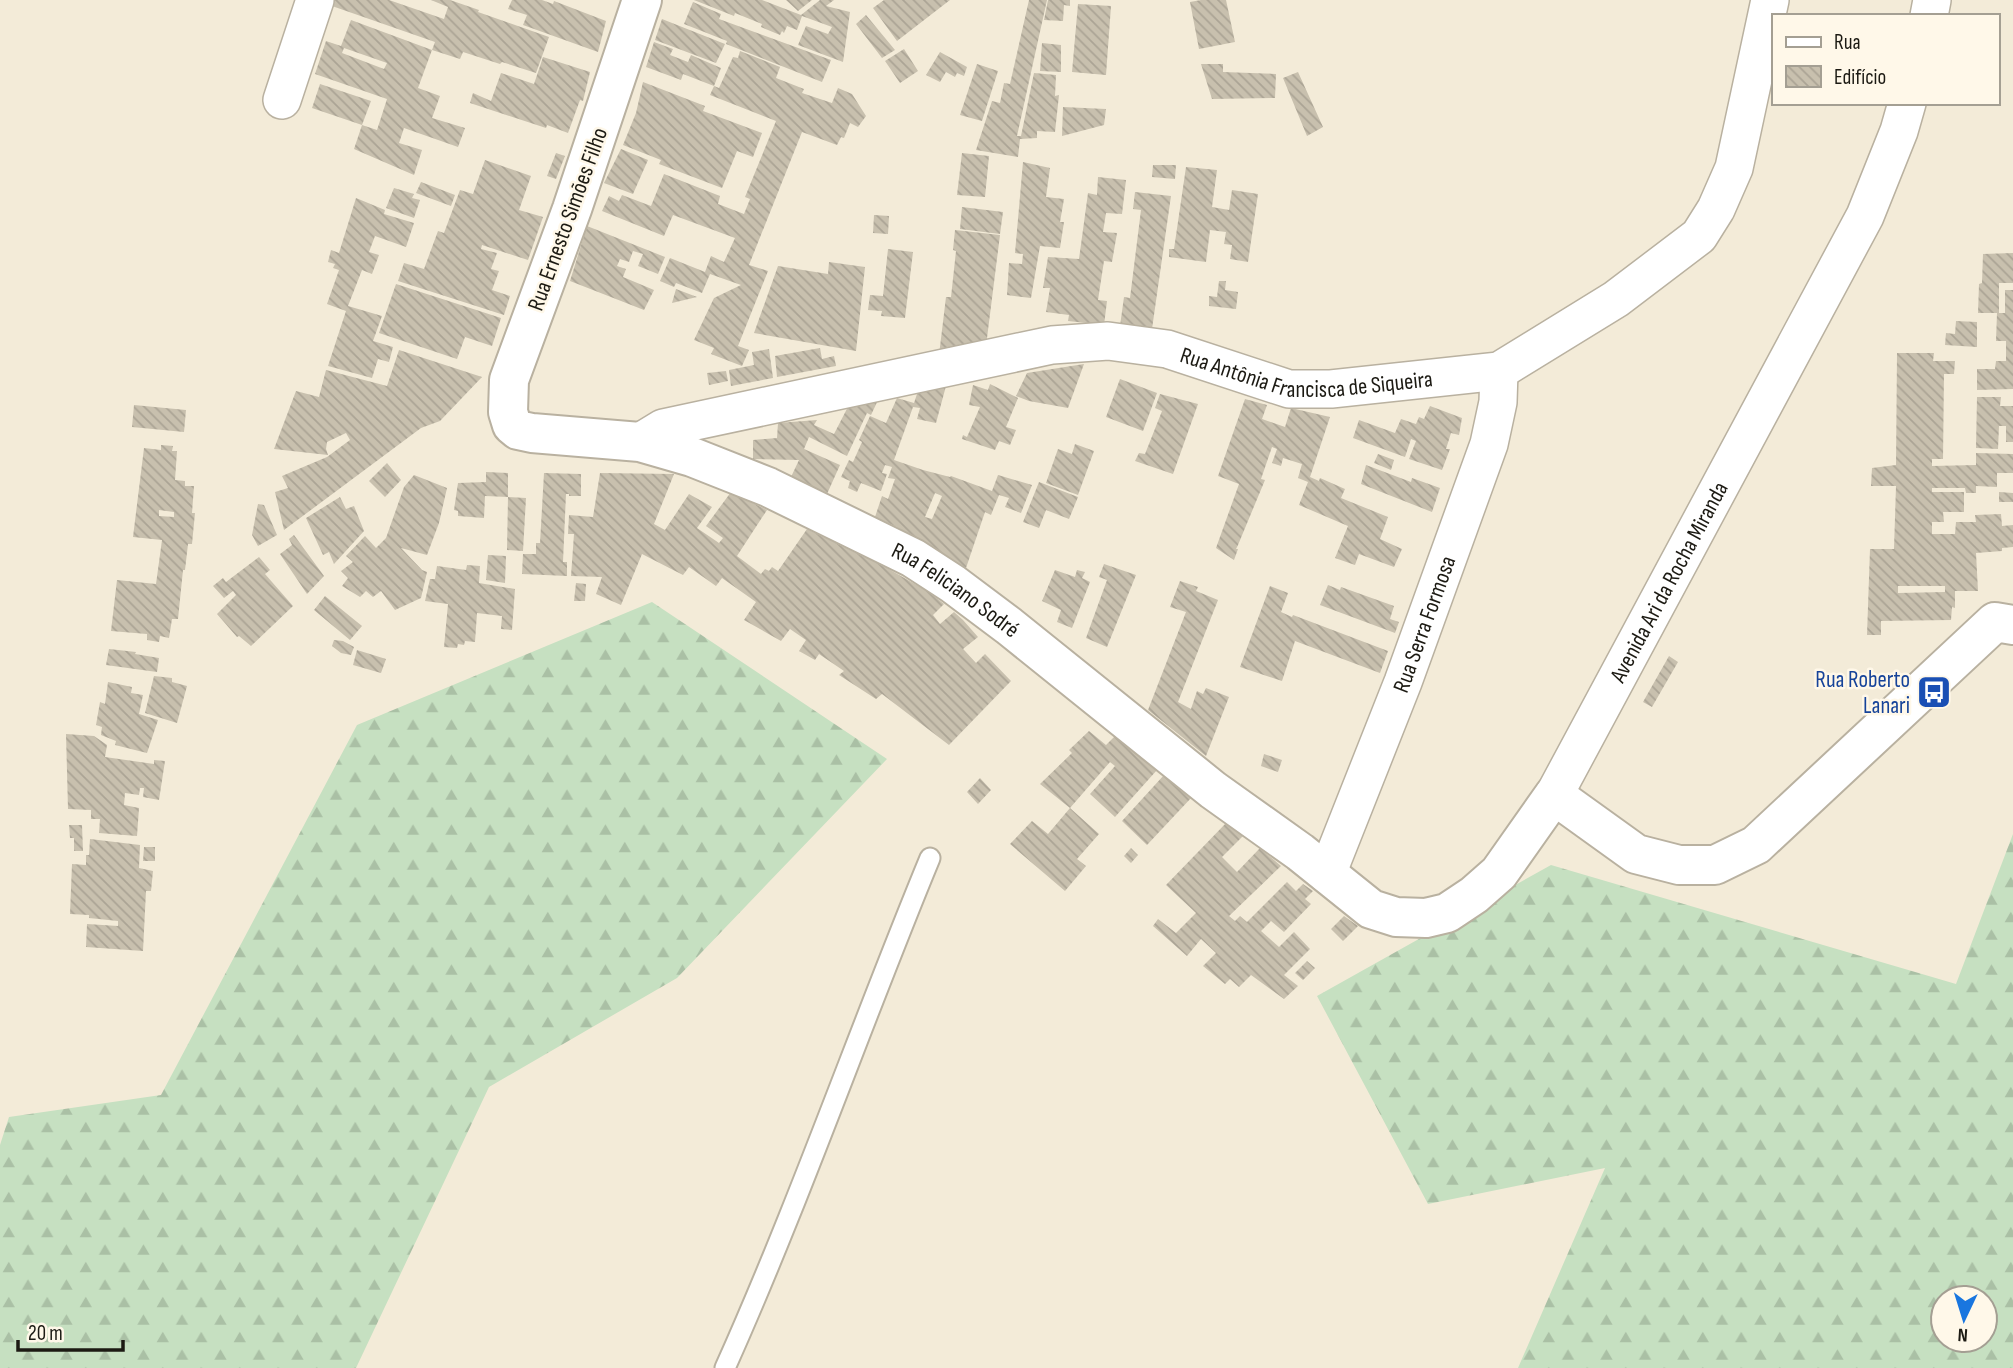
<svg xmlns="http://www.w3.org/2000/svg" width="2013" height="1368" viewBox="0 0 2013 1368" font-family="'Sofia Sans Condensed',sans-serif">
<defs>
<pattern id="forest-firs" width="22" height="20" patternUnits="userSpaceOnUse" patternTransform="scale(1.75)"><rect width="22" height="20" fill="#c6e0c1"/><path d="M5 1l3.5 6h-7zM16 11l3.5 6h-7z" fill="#aac0a5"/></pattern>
<pattern id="building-back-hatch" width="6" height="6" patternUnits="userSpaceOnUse" patternTransform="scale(1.75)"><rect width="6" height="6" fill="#c8c0ae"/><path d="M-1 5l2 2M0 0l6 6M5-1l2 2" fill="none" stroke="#aba495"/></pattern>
</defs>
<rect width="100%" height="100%" fill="#f3ebd8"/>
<!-- forest -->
<path fill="url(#forest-firs)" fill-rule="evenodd" d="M652,602L887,759L677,978L489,1087L356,1368H0V1145L9,1117L161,1095L357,725Z
M2013,834V1368H1518L1605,1168L1428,1204L1317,996L1551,865L1956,984ZM1943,1298H1985V1340H1943Z"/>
<!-- building -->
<path fill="url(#building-back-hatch)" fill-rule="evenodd" d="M334,0H389L444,19L448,7L431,0H450L479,10L478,12L549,37L536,73L502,62L500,64L463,52L460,59L432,50L435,42L332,6Z
M512,0H542L553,4L554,1L606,21L598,52L523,25L527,15L508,9Z
M694,0H762L801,15L820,0H834L826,6L850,12L843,62L798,45L806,26L828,34L832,27L802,16L797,30L787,26L784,33L782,31L780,35L761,27L762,24L735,13L734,16Z
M786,0H812L798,11Z
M884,0H950L897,41L873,8Z
M1029,0H1047L1017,136H1021L1034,73L1056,75L1055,96L1059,95L1055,132L1037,131V138L1020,139L1018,157L976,150L992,101L1000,103L1004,83L1010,84Z
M1048,0H1070V6L1064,5L1063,21L1044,20Z
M1201,0H1226L1235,42L1199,49L1190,2Z
M693,2L721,14L719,19L831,60L822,82L726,44L727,41L684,24Z
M1078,4L1111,6L1106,75L1072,72Z
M866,15L895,50L882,58L856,24Z
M662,19L725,44L716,63L655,40Z
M351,20L432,50L418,88L440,96L432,118L465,128L458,147L404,128L399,143L422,150L414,175L354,149L362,125L377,130L387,99L315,74L326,41L341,46ZM344,48L387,63L384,69L342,53Z
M654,42L673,49L670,55L688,62L691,55L721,68L714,86L683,74L681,80L646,67Z
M1042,43L1061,45V72L1040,71Z
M904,49L918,71L900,83L885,61Z
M740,51L780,67L776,78L804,89L802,93L832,103L838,88L852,94L866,116L858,127L850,123L844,138L841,137L837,145L802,132L749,265L768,271L738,346L749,350L742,366L711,354L714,348L694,340L714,298L741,285L710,274L702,293L676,283L674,287L660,281L670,258L705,272L711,256L724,262L735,238L673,215L664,236L602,211L609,196L619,201L622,195L651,206L664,174L720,196L718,204L744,214L750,199L745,197L776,121L710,95L714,86L719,88L733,57L738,58Z
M940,52L967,67L964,76L957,73L955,77L946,72L940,82L926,75Z
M543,57L590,72L583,101L580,100L568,133L547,125L546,128L470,103L473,93L491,101L501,73L534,84Z
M977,64L998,71L982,121L960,115Z
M1201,64H1223V72L1276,74L1275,98L1212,99Z
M1298,72L1323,127L1307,136L1283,78Z
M643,82L705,106L703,111L762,133L753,157L737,151L722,188L659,164L661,160L623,145L636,113Z
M320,84L371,101L362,125L312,108Z
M1063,107L1106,109L1104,125L1062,136Z
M621,149L648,160L633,194L604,183Z
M556,153L565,156L556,179L547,176Z
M962,153L989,156L985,197L957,195Z
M485,160L531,176L519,210L543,217L528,260L482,245L481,249L497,253L491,269L499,271L492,290L510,296L504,315L398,281L404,263L424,269L438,231L444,233L460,190L473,194Z
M1023,162L1050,168L1046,197L1064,199L1060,222H1064L1060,248L1040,246L1031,298L1007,295L1009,263L1022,264L1023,254L1015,253Z
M1153,165H1176L1175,179L1152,177Z
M1186,167L1217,170L1212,207L1229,210L1232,190L1258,194L1248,262L1230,259L1232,245L1224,244L1226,232L1210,230L1206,262L1169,257V249H1174Z
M1098,177L1126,180L1122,214L1106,213L1103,232L1117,233L1112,262L1104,261L1098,300L1107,301L1104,325L1068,321L1069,315L1046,312L1050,288H1043L1048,257L1079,259L1088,193L1097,195Z
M421,182L455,195L451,206L416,193Z
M394,188L414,194L412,198L420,200L414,218L386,208Z
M1135,192L1171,196L1152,329L1120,326L1124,297L1130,298L1141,210L1133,209Z
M356,198L385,210L384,214L414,223L406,247L375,236L369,252L379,255L372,274L362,270L348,306L382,316L373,341L393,347L389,362L378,359L372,378L328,366L346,311L327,304L339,270L333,268L335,264L328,262L331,250L339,253Z
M962,207L1003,212L1000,234L960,229Z
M874,215L889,216L888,234L873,233Z
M587,226L665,257L658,274L638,266L643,254L633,251L629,262L620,259L617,266L626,269L623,277L654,290L644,310L570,281Z
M955,230L1000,235L986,346L939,355L946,297H951L956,251L953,250Z
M888,249L913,252L905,318L881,316L882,311L868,310L870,295L883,296Z
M2013,253V283H1999V313H1978L1979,284L1982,283L1983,254Z
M829,262L865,267L856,351L754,333L778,266L828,274Z
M1219,281H1226L1225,290L1238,292L1236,309L1209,306V296L1217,297Z
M396,284L501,318L492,346L465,337L457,359L379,333Z
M676,289L697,297L672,303Z
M2005,290H2013V389L1977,390V369H1995L1996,361H2006V341H1996L1997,313H2005Z
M1956,321L1977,322V347L1945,345L1946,333L1955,334Z
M820,348L822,359L834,356L836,366L777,377L775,356Z
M769,349L773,378L731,386L729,370L754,365L752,352Z
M399,350L482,377L440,421L421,428L284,530L275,492L288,488L282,476L327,457L350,440L346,433L327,442L326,449L328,455L274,449L296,391L319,397L326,370L387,386Z
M1897,353H1934L1933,361H1955L1954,374H1944L1943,459H1932V466L1976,465V453L2013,454V473H1997V487L1976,486V493H1966L1965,488H1932V492H1964V512H1943L1944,522H1932V534H1955L1956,522H1976L1975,515L2001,514L2002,526L2013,525V547L2002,548V551L1976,553L1978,591H1955V608L1952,607L1951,620L1881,621V635H1867L1870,549H1894L1896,486H1871L1872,468L1896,465ZM1898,586H1945V592L1898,593Z
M1084,364L1068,408L1029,401L1016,396L1027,373Z
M726,371L728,381L709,385L707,373Z
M1120,379L1157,393L1143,431L1106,417Z
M990,384L1018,398L1006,427L1016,430L1010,445L999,441L995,450L962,439L963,435L967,437L980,407L969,405L973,385L988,390Z
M946,386L936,423L917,419L920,408L913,407L894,460L923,470L950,477L951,476L992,491L998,475L1032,485L1021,513L1005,507L1009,498L999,495L991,515L985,512L966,568L897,527L875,517L882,496L888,499L895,479L888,478L892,467L885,465L882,473L887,474L881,491L861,483L857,492L848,488L850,481L841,477L849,460L853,462L862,442L859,440L870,416L886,423L897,398L914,403L918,391ZM935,493L942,496L932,519L925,517Z
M1160,394L1198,404L1173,474L1135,461L1139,453L1145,454L1162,411L1155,408Z
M880,396L871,415L867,413L847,456L809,437L804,449L840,465L827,494L791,477L799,460L753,459V440L777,438L778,423L817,420L814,425L834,434L852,399Z
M1977,397H2001L2000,406H2013V442H2006V426H1999L1998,449L1976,448Z
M1245,399L1267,405L1262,419L1285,427L1291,408L1330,417L1310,477L1319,481L1320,478L1345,489L1341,498L1388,517L1380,539L1402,549L1394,567L1359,554L1355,565L1335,558L1348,526L1299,505L1308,482L1298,478L1302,464L1283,458L1281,466L1272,463L1277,449L1272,447L1261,479L1265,480L1238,545L1236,549H1238L1234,560L1216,548L1239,484L1218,476Z
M134,405L186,410L184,432L132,427Z
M1430,406L1462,418L1459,435L1451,433L1446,449H1450L1442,470L1409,459L1416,441L1411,439L1405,457L1353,438L1359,420L1395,433L1401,419L1416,424L1419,417L1424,419Z
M1075,444L1094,451L1078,495L1046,483L1058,449L1072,454Z
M161,445L173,446L172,451H177L175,480L185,481V486H194L192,513H195L192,544H188L185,570H183L178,619H172L169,638L160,636L159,642L147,640V634L111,631L117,580L156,584L162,540L133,537L144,448L161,450ZM159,510L174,512V517L159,516Z
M1378,454L1394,460L1391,470L1374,463Z
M387,463L401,480L385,497L369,481Z
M1366,465L1411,482L1412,478L1440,488L1432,512L1361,484Z
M486,472L508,473V497L526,498L523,551L507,550L508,497L485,496L484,518L458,516V511L454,510L458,483L486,482Z
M544,473L581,474V496H569V494H566L563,562H567V576L522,574L523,554H536V543H540Z
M600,473L674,474L654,524L665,530L689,494L712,507L697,528L719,543L723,538L706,526L731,492L767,510L737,556L761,574L765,569L769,571L772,567L778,571L807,529L885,567L929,592L944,604L926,622L933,615L940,624L954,612L963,620L978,637L963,649L976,663L985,654L1011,681L949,745L882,694L876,699L839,675L844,671L819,654L815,660L799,651L806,640L790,629L781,641L744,620L756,602L722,578L716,586L689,567L683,575L642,554L621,605L596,594L602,577L571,576L574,534H568L569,515L593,517Z
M414,475L447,488L439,523L427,555L401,548L422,570L427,572L421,598L395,610L381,591L373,597L366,591L360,597L342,586L348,578L341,571L353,562L346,556L365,536L376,548L386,538L404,487Z
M1039,482L1078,497L1069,519L1046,510L1039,528L1023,522Z
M1999,492L2013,493V502H1999Z
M340,497L346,509L354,506L364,531L334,564L329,552L323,555L306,518Z
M258,504L264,505L277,535L258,546L252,535Z
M294,535L324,576L307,594L280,554L292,545L289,539Z
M488,555L506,556L505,583L486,580Z
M259,557L270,570L265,574L293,606L251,646L239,636L237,637L217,614L236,595L233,591L224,598L213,586L223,578L226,582Z
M1104,564L1136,575L1107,647L1086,638L1107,580L1099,577Z
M467,565L480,566L479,583L515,589L512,630L501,629L502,616L477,613L475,642L465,641L464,645L458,644L457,648L444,647L448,604L425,601L430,579H435L437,566L466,570Z
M1055,570L1075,577L1077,570L1085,572L1082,578L1090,582L1072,628L1057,622L1061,610L1042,601Z
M1180,581L1198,587L1196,591L1218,600L1178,702L1191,709L1197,691L1203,694L1206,688L1229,697L1206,756L1148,710L1186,612L1170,607Z
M576,583L586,584L585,601H574Z
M1328,585L1340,590L1341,587L1394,606L1390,619L1399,622L1395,633L1320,605Z
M1270,586L1288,593L1281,612L1292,617L1293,615L1388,651L1380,673L1295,641L1282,681L1240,667Z
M325,596L362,626L350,640L314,610Z
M334,640L343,641L354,647L351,655L341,653L332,646Z
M109,649L136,652L135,654L159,658L157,672L106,665Z
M357,650L386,659L381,673L353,665Z
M1669,656L1678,662L1652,707L1643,702Z
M154,676L172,678V682L187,686L177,723L145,713Z
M108,682L132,687L131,693L143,695L139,714L158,720L147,753L115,745L116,741L101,735L102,727L96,725L100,702L105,704Z
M1089,731L1106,745L1115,736L1157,770L1115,817L1090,794L1115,766L1110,762L1070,808L1040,784L1072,753L1069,750Z
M66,734L94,736L107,745L105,757L154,764V760L165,761L159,800L143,797L144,788H140L139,795L125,793L124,805L139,808L137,836L99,833L100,819H91V810L68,809Z
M1264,754L1282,760L1278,772L1261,766Z
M1164,775L1192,797L1147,845L1122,821Z
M980,778L991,790L978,804L967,792Z
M1070,808L1099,834L1077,859L1086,866L1065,891L1010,844L1032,821L1048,834Z
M1228,821L1244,835L1222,857L1237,872L1260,848L1281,866L1229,916L1235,921L1240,916L1247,922L1287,882L1296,891L1303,884L1313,891L1305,899L1311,904L1284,932L1271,921L1261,931L1279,947L1294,932L1310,949L1284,975L1298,986L1284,999L1251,975L1239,987L1230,979L1225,984L1203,966L1216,953L1201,939L1187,956L1153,926L1158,919L1176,933L1196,913L1166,885Z
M69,825H82L83,851H74V838H70Z
M90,839L140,845L139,868L153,871L151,891H146L143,951L86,947L87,924L118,926V921L89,918V915L70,914L72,864L86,865V855H89Z
M144,847H155V861H143Z
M1131,848L1138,855L1131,863L1124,856Z
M1344,916L1358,926L1343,941L1331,929Z
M1307,961L1315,968L1303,980L1295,973Z"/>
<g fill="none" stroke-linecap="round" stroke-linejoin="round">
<!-- lane casing -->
<g stroke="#b9b1a0" stroke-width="23">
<path id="lane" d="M725,1368C800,1201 860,1027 930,858"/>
</g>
<!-- street casing -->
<g stroke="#b9b1a0" stroke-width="40">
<g id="street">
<path d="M1929,16L1932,0"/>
<path d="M282,100L315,0"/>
<path id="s1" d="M640,442L663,428L1052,345L1108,341L1167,349L1289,389H1331L1499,371L1616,299L1699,236L1716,209L1734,168L1770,0"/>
<path id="s2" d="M1554,795L1865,216L1899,131L1907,103"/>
<path id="s3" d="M1327,874L1403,682L1489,444L1498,402L1499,371"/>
</g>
</g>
<!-- secondary casing -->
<g stroke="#b9b1a0" stroke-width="42">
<g id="secondary">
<path id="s4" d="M642,0L572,209L509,380L508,412L512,425L518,430L532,433L640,442L692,457L768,487L913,558L953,584L1009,626L1213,790L1300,852L1371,909L1396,917L1426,918L1447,913L1474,895L1499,873L1554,795L1636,854L1679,865H1715L1756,845L1995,622L2013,625"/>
</g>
</g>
<!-- lane -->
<use href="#lane" stroke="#fff" stroke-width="19"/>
<!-- street -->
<use href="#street" stroke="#fff" stroke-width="37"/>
<!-- secondary -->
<use href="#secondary" stroke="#fff" stroke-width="38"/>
</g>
<!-- icons -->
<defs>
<g id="bus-square" transform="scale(1.75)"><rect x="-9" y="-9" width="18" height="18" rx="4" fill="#1a4fb4" stroke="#fff8e9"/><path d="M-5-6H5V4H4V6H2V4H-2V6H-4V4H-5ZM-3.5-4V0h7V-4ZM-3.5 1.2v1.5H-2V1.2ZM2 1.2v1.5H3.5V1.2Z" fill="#fff"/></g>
</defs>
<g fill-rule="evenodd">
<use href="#bus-square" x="1934" y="692"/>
</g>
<g text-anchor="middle" stroke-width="5" stroke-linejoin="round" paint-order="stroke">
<!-- street labels -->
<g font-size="23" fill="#1c1a13" stroke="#fff8e9">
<text transform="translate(567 219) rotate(-70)" y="8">Rua Ernesto Simões Filho</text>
<text dy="8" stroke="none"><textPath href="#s1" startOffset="684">Rua Antônia Francisca de Siqueira</textPath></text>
<text dy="8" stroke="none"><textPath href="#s2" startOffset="242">Avenida Ari da Rocha Miranda</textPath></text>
<text dy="8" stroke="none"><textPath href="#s4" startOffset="929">Rua Feliciano Sodré</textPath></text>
<text dy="8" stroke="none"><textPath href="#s3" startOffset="268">Rua Serra Formosa</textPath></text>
</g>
<!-- transit labels -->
<g font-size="23" fill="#164399" stroke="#fff8e9" text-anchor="end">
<text x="1910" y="687">Rua Roberto<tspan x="1910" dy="26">Lanari</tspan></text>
</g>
</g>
<!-- legend -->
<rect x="1772" y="14" width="228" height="91" fill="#fff8e9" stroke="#a49f93" stroke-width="2"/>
<rect x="1786" y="37" width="35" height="10" fill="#ffffff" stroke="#a49f93" stroke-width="2"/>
<text x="1834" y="49" font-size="21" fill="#1c1a13">Rua</text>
<rect x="1786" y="66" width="35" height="21" fill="url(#building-back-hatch)" stroke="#a49f93" stroke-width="2"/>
<text x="1834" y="84" font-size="21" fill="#1c1a13">Edifício</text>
<!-- north arrow -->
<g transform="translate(1964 1319) rotate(184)"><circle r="33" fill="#fff8e9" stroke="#a49f93" stroke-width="2"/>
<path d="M0-5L12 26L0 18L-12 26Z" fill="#1976df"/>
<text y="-10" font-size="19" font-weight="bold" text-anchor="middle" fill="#1c1a13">N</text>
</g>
<!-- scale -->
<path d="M18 1340v10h105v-10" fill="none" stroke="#1c1a13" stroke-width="3.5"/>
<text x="28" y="1340" font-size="21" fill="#1c1a13" stroke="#fff8e9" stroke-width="5" paint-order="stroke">20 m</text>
</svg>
